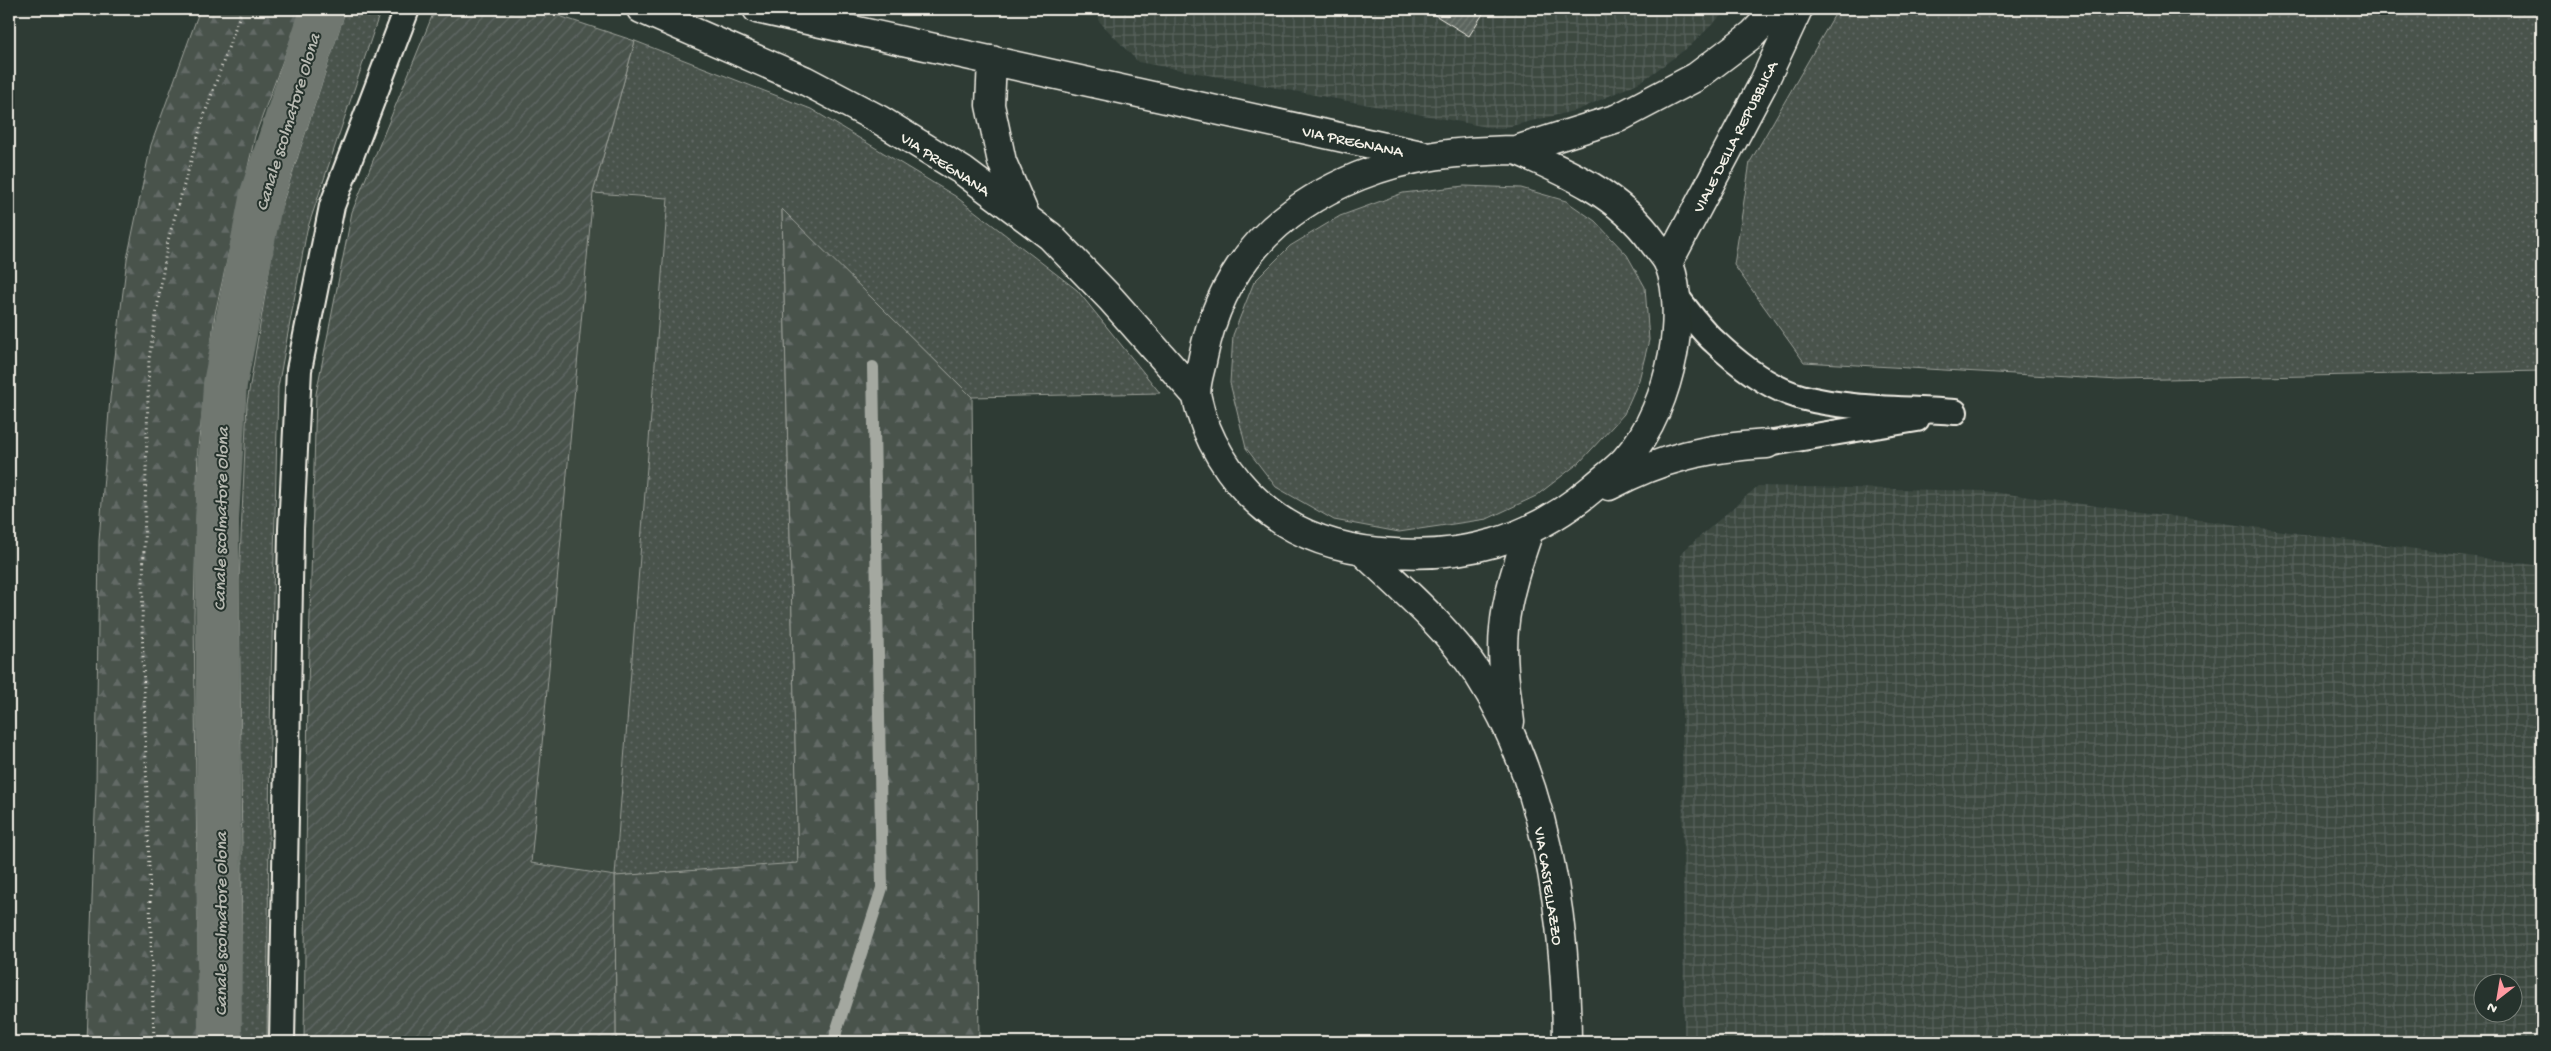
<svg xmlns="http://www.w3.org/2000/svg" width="2551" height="1051" viewBox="0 0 2551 1051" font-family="'Gochi Hand',sans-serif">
<defs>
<pattern id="industrial-grid" width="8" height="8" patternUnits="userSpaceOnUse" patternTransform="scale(1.25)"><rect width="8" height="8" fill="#3c4841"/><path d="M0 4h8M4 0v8" fill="none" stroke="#59635c"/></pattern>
<pattern id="grass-dots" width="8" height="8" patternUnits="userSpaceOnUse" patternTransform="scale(1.25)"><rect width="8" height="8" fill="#48524c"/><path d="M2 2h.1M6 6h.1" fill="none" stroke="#636b66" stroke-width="1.8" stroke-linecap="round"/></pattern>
<pattern id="forest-firs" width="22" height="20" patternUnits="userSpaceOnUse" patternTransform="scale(1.25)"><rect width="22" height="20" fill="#48524c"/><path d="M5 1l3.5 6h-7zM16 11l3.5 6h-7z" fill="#636b66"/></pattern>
<pattern id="garden-furrows" width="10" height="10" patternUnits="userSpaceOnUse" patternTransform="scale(1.25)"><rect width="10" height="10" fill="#48524c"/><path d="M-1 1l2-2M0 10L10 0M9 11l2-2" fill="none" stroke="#636b66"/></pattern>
<pattern id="building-hatch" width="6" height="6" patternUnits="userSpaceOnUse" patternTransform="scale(1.25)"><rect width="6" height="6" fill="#5c655e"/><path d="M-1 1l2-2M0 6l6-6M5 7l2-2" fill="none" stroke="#747c75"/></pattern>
</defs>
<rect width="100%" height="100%" fill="#2e3b34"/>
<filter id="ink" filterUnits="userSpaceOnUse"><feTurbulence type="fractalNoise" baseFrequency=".02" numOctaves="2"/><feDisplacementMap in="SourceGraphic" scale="10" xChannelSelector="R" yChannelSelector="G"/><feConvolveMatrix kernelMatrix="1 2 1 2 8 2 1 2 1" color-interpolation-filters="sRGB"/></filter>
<g filter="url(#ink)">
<!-- built -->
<path fill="#3c4841" d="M593,193L668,198L615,876L531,863Z"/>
<!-- industrial -->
<path fill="url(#industrial-grid)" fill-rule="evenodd" d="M1100,9H1728L1690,46L1642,81L1578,110L1498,129L1138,62L1098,20Z
M1758,486L1985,491L2542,566V1042H1684L1681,553ZM2484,984H2514V1014H2484Z"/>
<!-- grass -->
<path fill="url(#grass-dots)" stroke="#9ea29a" d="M346,9H384L378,18L307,230L278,387L270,728L267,1042H240L242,855L239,581L247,403L278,217Z
M1838,9H2542V371L2119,380L1804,362L1734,265L1750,162Z
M635,41L811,109L955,196L1077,290L1160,393L972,397L782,210L798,864L615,876L668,198L593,193Z
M1464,186L1521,188L1566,201L1595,221L1627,255L1645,287L1649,340L1639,380L1624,414L1580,462L1536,496L1487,519L1399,532L1334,520L1276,487L1246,448L1230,383L1233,335L1254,282L1290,246L1340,216L1403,193Z"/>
<!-- forest -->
<path fill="url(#forest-firs)" stroke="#9ea29a" d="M200,9H302L255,136L215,314L198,447L194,615L199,1042H87L96,786L99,541L110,398L127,259L151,145Z
M782,209L972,397L979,1042H616L615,876L798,863Z"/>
<!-- garden -->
<path fill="url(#garden-furrows)" stroke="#9ea29a" d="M435,9H538L635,41L593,193L531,863L615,876L616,1042H304L308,688L316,394L352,212Z"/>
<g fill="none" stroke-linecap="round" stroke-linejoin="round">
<!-- stream -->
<path stroke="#a4a8a0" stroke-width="12" d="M835,1042L836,1032L882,888L873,367"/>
<!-- canal -->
<path stroke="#6f7770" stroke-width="44" d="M220,1042L217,520L225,384L262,194L323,9"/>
</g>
<!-- building -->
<path fill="url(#building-hatch)" stroke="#f4f1e8" d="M1425,9H1486L1469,36Z"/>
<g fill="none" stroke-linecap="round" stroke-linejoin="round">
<!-- lane casing -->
<g stroke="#f4f1e8" stroke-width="28">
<path id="lane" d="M1676,296C1688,311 1700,329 1715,342C1738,364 1769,388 1801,397C1850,410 1905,408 1955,412
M1767,444L1917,419
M282,1042L291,529L299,370L332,206L407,9"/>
</g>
<!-- secondary casing -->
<g stroke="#f4f1e8" stroke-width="31">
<path id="secondary" d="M641,9L804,80L880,120L963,171L1050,236L1111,299L1196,395
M757,9L1421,155
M992,60L990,105L1002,162L1025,215
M1516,150C1567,172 1620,195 1653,242C1658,249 1665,256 1669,264C1679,291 1678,326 1673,354C1666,391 1651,432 1625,460C1616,470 1603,479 1593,488C1531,541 1462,560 1380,552C1336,548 1294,535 1260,504C1230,478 1205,437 1197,398C1194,386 1201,369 1203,357C1221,267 1275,210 1359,176C1411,155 1461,151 1516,150Z
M1516,150L1618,118L1696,77L1753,34L1777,9
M1668,263L1763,84L1798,9
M1609,486C1663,457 1707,448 1767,444
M1361,550C1402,589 1446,626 1478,674C1547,781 1566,918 1567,1042
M1510,722C1506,691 1501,659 1504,629C1507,595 1518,563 1529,531"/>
</g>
<!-- path -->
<path stroke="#f4f1e8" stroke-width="3" stroke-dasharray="1 4" stroke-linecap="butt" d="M154,1042L142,623L149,359L168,240L204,116L242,9"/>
<!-- lane -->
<use href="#lane" stroke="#26332d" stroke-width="24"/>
<!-- secondary -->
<use href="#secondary" stroke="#26332d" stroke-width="28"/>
</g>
</g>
<g text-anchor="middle" stroke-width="4" stroke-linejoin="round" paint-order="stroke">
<!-- street labels -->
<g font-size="16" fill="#f4f1e8" stroke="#26332d">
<text transform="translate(1734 136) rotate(-63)" y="6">VIALE DELLA REPUBBLICA</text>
<text transform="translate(1353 140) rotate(12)" y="6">VIA PREGNANA</text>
<text transform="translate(946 163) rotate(33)" y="6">VIA PREGNANA</text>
<text transform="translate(1550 886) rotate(81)" y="6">VIA CASTELLAZZO</text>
</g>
<!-- water labels -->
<g font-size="18" font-style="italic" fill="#b8bab2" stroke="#26332d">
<text transform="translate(287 122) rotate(-73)" y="6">Canale scolmatore Olona</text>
<text transform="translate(220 519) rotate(-89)" y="6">Canale scolmatore Olona</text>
<text transform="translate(220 924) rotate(-90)" y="6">Canale scolmatore Olona</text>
</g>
</g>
<!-- margin -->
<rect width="2551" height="1051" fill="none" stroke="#26332d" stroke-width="30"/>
<rect x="15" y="15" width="2521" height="1021" fill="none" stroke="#f4f1e8" stroke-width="2" filter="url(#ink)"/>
<!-- north arrow -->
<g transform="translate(2498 998) rotate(211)"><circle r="24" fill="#26332d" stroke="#787f78"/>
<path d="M0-4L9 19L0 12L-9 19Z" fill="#ff9aa2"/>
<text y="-8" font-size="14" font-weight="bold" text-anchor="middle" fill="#f4f1e8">N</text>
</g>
</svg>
